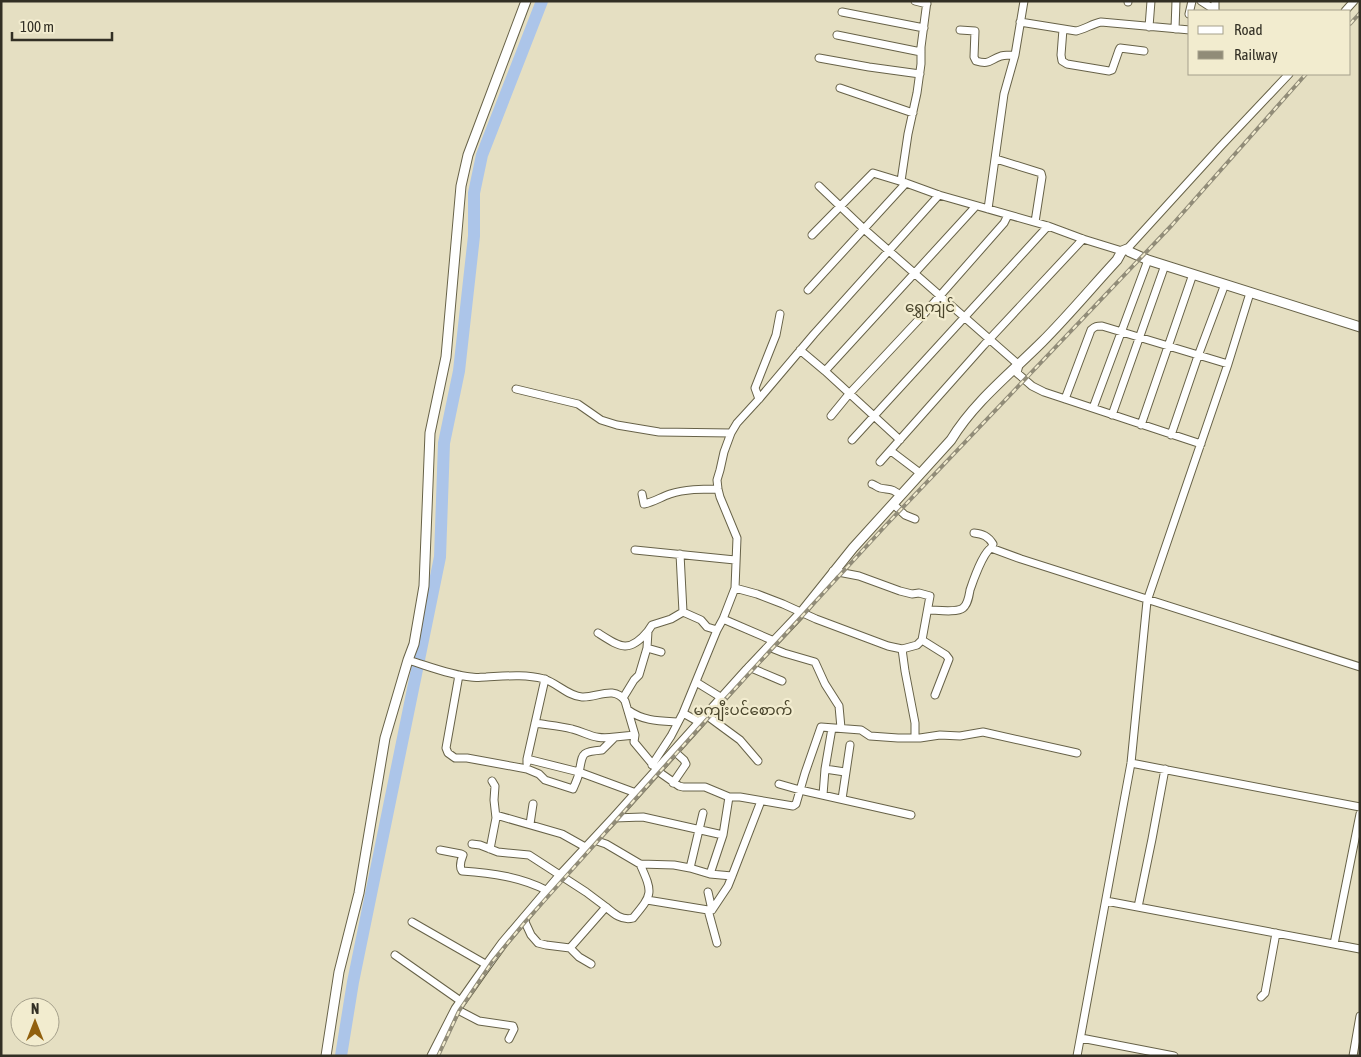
<svg xmlns="http://www.w3.org/2000/svg" width="1361" height="1057" viewBox="0 0 1361 1057" font-family="'Asap Condensed','Noto Sans Myanmar',sans-serif">
<rect width="100%" height="100%" fill="#e5dfc2"/>
<g fill="none" stroke-linecap="round" stroke-linejoin="round">
<!-- river -->
<path stroke="#acc5e9" stroke-width="12" d="M341,1056L353,982L440,557L444,443L459,371L474,236V193L482,155L542,1"/>
<!-- minor casing -->
<g stroke="#676248" stroke-width="9">
<path id="minor" d="M915,1L927,4
M1128,1V2
M1201,1L1215,10
M1215,11V1
M1345,11L1354,1
M842,12L924,28
M1189,14L1192,1
M1020,22L1076,31C1085,29 1092,24 1101,22L1190,30
M1149,27L1151,1
M1063,29L1061,55L1062,61L1067,64L1109,71L1112,70L1119,50L1120,48L1144,51
M1175,29L1176,1
M960,30L975,31L974,57L976,61C990,65 989,60 1001,56C1006,55 1010,55 1015,55
M837,35L921,52
M819,58L869,67L920,74
M840,88L913,113
M996,159L1041,173L1042,177L1035,222
M901,181L908,134L917,93L921,64V47L927,1
M819,186L864,229L1019,365L1017,373L1032,386L1044,392L1201,444
M988,209L1004,94L1015,55L1024,1
M812,235L873,173L906,183L939,195L1048,226L1083,239L1122,251
M1127,249L1220,147L1289,74
M808,290L906,183
M800,350L825,371L900,440
M825,371L976,206
M516,389L578,404L601,420L617,425L659,432L731,433
M759,399L755,388L776,335L780,314
M1065,399L1091,330C1095,326 1097,326 1102,326L1228,364
M1093,408L1148,260
M1112,415L1165,265
M831,416L849,394L923,315L1004,223L1008,215
M1141,425L1193,274
M1171,435L1198,356L1225,284
M852,440L1048,226
M891,451L920,473
M880,462L984,345L1083,239
M872,484C875,485 877,487 880,488C888,490 894,488 900,496
M642,494L644,504C654,502 661,497 670,494C685,489 702,489 718,489
M893,504L905,515L915,519
M974,533C983,534 988,536 993,544L991,548
M635,550L735,560
M680,554L683,612L701,620L707,627L717,630
M735,588L757,594L783,604L816,619L888,646L902,649L906,648L917,645L922,640L930,596L919,593L912,594L900,591L859,576L833,571
M928,610C936,610 957,613 963,608C968,604 969,596 970,590C973,581 983,553 991,548L1021,559L1360,667
M723,619L774,641
M598,633C620,647 629,654 648,631
M922,640L946,655L949,659L935,695
M769,647L784,653L815,662L825,684L839,706L841,728
M647,648L661,652
M902,649L905,671L915,723V738
M408,660C428,666 450,675 471,677C476,678 481,677 486,677C506,676 525,674 544,679C557,683 568,696 582,697C597,698 614,685 625,701L635,735L634,742L659,772L679,786L683,787H705L729,797H740L793,806L796,804L805,773L821,727L861,730L870,736L898,738H920L940,735L960,736L983,732L1077,753
M749,667L782,681
M459,675L446,748L448,753L455,758H467L527,769L539,774L545,780L573,789C575,784 578,778 579,773C583,753 580,752 602,750L615,737L635,735
M696,682L722,698
M623,698L634,680L639,675L647,648L648,631L652,625L671,619L683,612
M628,710C643,721 659,721 677,722
M683,713L699,722
M706,715L740,740L758,761
M535,723C547,725 560,726 572,729C590,734 594,740 615,737
M527,759L579,772L636,793
M527,763V759L545,679
M1131,763L1360,807
M652,765L671,736L683,713L717,630L723,619L735,588L737,538L720,497L718,489L717,480L720,470L724,452L731,433L737,423L759,399L814,334L939,195
M825,769L845,772
M673,783L686,764L684,760L674,751
M779,784L800,790L911,815
M823,795L825,769L832,728
M842,799L850,745
M496,815L562,834L587,848
M614,818L643,817L723,835
M530,824L533,804
M594,840L606,844L640,864L674,865L690,868L710,874L732,876
M472,844L480,845L498,852L529,855L586,892L606,907L570,948
M490,849L496,818L494,800L495,786L492,781
M440,850L461,854L463,855C461,860 459,867 462,871C492,873 521,877 548,891
M690,868L703,813
M710,874L723,835L729,797
M708,892L712,910
M647,900L708,910
M1106,901L1360,949
M606,907C614,914 622,921 633,918C653,894 653,893 640,864
M1138,907L1152,839L1165,769
M526,917L525,922L531,935L538,943L546,945L570,948L579,957L591,964
M412,922L487,965
M717,943L708,910H712L728,886L732,876L761,801
M1334,944L1360,814
M395,955L462,1002
M1261,997L1265,993L1276,933
M456,1009L479,1021L513,1026L514,1029L509,1039
M1081,1038L1174,1056
M1077,1056L1131,763L1147,601L1228,364L1250,293
M1353,1056L1360,1016"/>
</g>
<!-- tertiary casing -->
<g stroke="#676248" stroke-width="11">
<path id="tertiary" d="M326,1056L339,972L359,893L385,738L408,660L414,644L424,586L430,433L446,357L461,186L468,155L526,1
M432,1056L456,1009L482,972L503,943L560,876L614,818L747,670L801,613L853,548L951,440C974,402 1011,373 1042,342C1068,316 1092,287 1117,260L1122,251L1127,249L1130,252L1148,260L1360,327"/>
</g>
<!-- minor -->
<use href="#minor" stroke="#fff" stroke-width="7"/>
<!-- tertiary -->
<use href="#tertiary" stroke="#fff" stroke-width="9"/>
<!-- rail casing -->
<g stroke="#918c78" stroke-width="4">
<path id="rail" d="M1350,24L1360,13
M438,1056L459,1011L492,962L525,922L709,717L887,524L1172,225L1306,74"/>
</g>
<!-- rail -->
<use href="#rail" stroke="#f2eccf" stroke-width="2" stroke-dasharray="5.5" stroke-linecap="butt"/>
</g>
<g text-anchor="middle" stroke-width="4.5" stroke-linejoin="round" paint-order="stroke">
<!-- quarter labels -->
<g font-size="15" fill="#49442b" stroke="#f2eccf">
<text x="930" y="312">ရွှေကျင်</text>
<text x="743" y="715">မကျီးပင်စောက်</text>
</g>
</g>
<!-- border -->
<rect width="1361" height="1057" fill="none" stroke="#322f24" stroke-width="5"/>
<!-- legend -->
<rect x="1188" y="10" width="162" height="65" fill="#f2eccf" stroke="#a5a08b"/>
<rect x="1198" y="26" width="25" height="8" fill="#ffffff" stroke="#a5a08b"/>
<text x="1234" y="35" font-size="15" fill="#322f24">Road</text>
<rect x="1198" y="51" width="25" height="8" fill="#918c78" stroke="#a5a08b"/>
<text x="1234" y="60" font-size="15" fill="#322f24">Railway</text>
<!-- north arrow -->
<g transform="translate(35 1022)"><circle r="24" fill="#f2eccf" stroke="#a5a08b"/>
<path d="M0-4L9 19L0 12L-9 19Z" fill="#91600e"/>
<text y="-8" font-size="14" font-weight="bold" text-anchor="middle" fill="#322f24">N</text>
</g>
<!-- scale -->
<path d="M12 32v8h100v-8" fill="none" stroke="#322f24" stroke-width="2.5"/>
<text x="20" y="32" font-size="15" fill="#322f24" stroke="#f2eccf" stroke-width="4" paint-order="stroke">100 m</text>
</svg>
